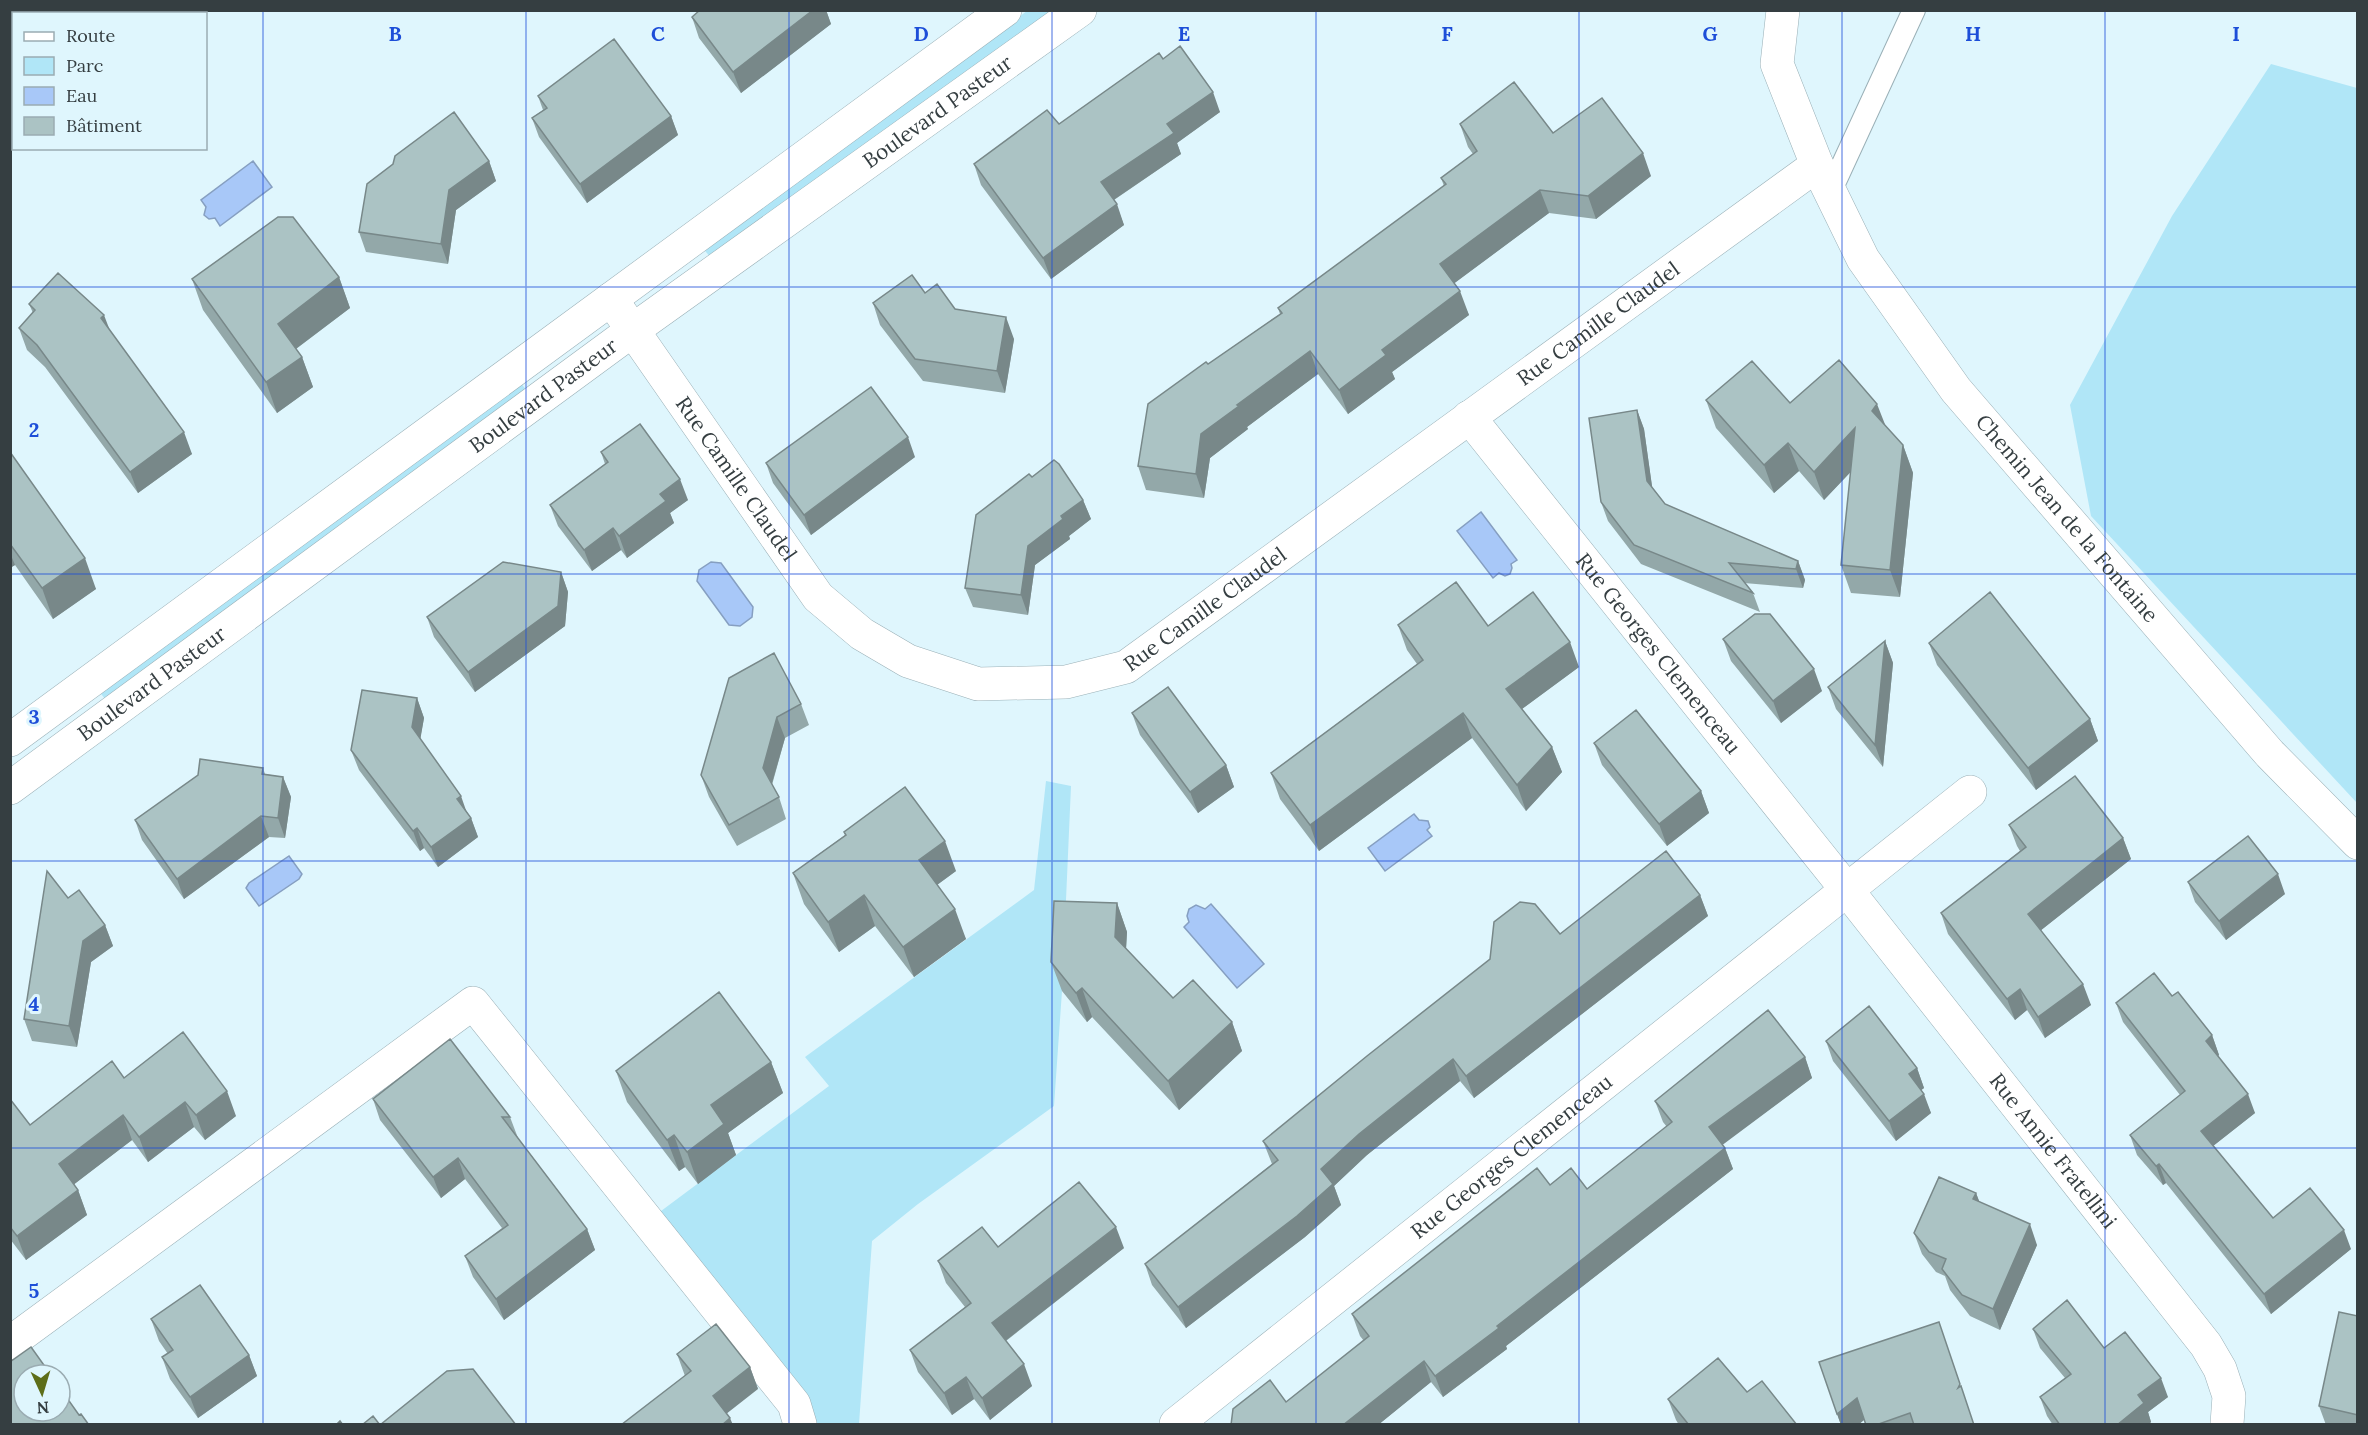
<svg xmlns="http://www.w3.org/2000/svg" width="2368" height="1435" viewBox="0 0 2368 1435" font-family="Lora,serif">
<rect width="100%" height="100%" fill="#dff6fd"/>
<!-- green -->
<path fill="#b0e6f7" d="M1027,11H1054L711,258L701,246Z
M2271,64L2357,88V803L2091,516L2070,405L2172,216Z
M519,381L528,392L106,700L97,689Z
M1046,781L1071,786L1062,991L1054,1106L918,1204L872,1241L859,1424H815L657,1214L829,1086L805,1057L1034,890Z"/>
<!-- water -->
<path fill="#a8c8f8" stroke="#869fc1" stroke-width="1.5" d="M253,161L272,187L220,226L215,218L209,219L204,215L206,207L201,200Z
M1481,512L1517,560L1511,564L1512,568L1510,574L1505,576L1499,573L1493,578L1457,531Z
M711,562L721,563L753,607L752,617L740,626L729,625L697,581L699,570Z
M1414,814L1419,820L1428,821L1430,827L1427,830L1432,836L1385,871L1368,848Z
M289,856L302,874L299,879L259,906L246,888L249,883Z
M1211,904L1264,964L1237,988L1184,927L1189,922L1187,916L1189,909L1196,905L1205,909Z"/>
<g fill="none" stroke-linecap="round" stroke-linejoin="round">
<!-- service casing -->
<g stroke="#9ab0b7" stroke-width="24">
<path id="service" d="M1831,190L1914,10"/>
</g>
<!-- minor casing -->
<g stroke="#9ab0b7" stroke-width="34">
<g id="minor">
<path id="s1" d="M1783,10L1777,64L1817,165L1863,259L1956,390L2270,754L2358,843"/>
<path id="s2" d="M611,299L818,597L862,634L908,661L978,684L1066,682L1126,667L1817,165"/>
<path id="s3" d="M1469,417L1847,890L2206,1345L2220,1369L2229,1396L2227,1424"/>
<path d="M10,740L1005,10"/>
<path id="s4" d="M10,788L633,330L1080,10"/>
<path d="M10,1343L473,1003L794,1404L800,1424"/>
<path id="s5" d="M1176,1424L1970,792"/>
</g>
</g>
<!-- service -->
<use href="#service" stroke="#fff" stroke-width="22"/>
<!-- minor -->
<use href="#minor" stroke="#fff" stroke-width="33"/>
</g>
<!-- wall -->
<path fill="#93a8a9" d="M700,10H826L831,24L741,93L699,38L692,17Z
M1163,59L1220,112L1177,143L1181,154L1114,200L1124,225L1051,279L981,185L974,164L1059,124Z
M538,96L671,116L678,135L587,203L539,137L532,118L543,110Z
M1460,124L1553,133L1651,176L1596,219L1549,213L1454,283L1469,315L1392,372L1395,379L1348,414L1318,374L1247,427L1248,429L1210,458L1204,498L1146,490L1138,466L1208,364L1280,314L1278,308L1444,186L1441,178L1473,154L1468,147Z
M489,161L496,181L456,210L448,264L366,252L359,232Z
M339,277L350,308L296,349L302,357L313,387L277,413L203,310L192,279Z
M925,293L1014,339L1005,393L923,381L880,325L873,303Z
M29,304L110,330L192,454L138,493L45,367L27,350L19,328L33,313Z
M1706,400L1790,403L1885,426L1903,445L1913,473L1900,597L1851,593L1841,565L1851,471L1824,500L1799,471L1774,493L1716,428Z
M1637,410L1644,429L1652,487L1665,504L1798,561L1805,580L1803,588L1744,583L1753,593L1760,612L1641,564L1608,521L1601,502Z
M10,452L96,589L53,619L15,565L10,568Z
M601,452L688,500L670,513L674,523L627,558L621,550L592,571L558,526L550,505L605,464Z
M915,457L811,535L773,483L766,463Z
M1032,477L1083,500L1091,519L1069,536L1070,539L1035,565L1028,615L973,607L965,588Z
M561,572L568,592L565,626L475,692L434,637L427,617Z
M1398,625L1488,626L1579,667L1522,709L1552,747L1562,772L1526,811L1472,738L1319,851L1280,799L1271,773L1417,664L1407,650Z
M1723,639L1822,691L1781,723L1731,661Z
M1885,641L1893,663L1883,767L1836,709L1828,687Z
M1929,643L2090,719L2098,741L2036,790L1937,665Z
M729,678L801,704L809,725L785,738L772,785L779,797L786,819L737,846L709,797L701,775Z
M417,698L424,718L420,739L471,818L478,837L438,867L424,848L420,851L359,770L351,750Z
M1132,713L1226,765L1234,787L1198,813L1140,735Z
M1594,743L1701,791L1709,813L1667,846L1602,765Z
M263,768L265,774L283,777L291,797L285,838L269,837L184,899L142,840L135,820Z
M2009,825L2123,838L2131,859L2041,930L2091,1005L2045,1038L2027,1010L2015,1020L1948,934L1941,913L2020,851L2017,846Z
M844,832L956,871L937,885L966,939L914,977L875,926L839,952L804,904L793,873L845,835Z
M2188,882L2285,894L2226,940L2195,902Z
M1700,895L1708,916L1474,1098L1460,1081L1367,1155L1334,1186L1341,1205L1305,1237L1186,1328L1152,1285L1145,1264L1272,1164L1263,1141L1560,934Z
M68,898L105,925L113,946L91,962L77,1047L32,1041L24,1019Z
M1117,903L1127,932L1126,949L1173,998L1232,1022L1242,1051L1179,1110L1092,1017L1087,1022L1062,991L1051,962Z
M2172,996L2212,1035L2219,1055L2218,1056L2255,1113L2213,1146L2273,1218L2351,1249L2271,1314L2166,1183L2163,1185L2137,1155L2130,1135L2180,1095L2123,1022L2116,1003Z
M1826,1041L1917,1068L1924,1088L1921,1090L1931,1113L1896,1141L1833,1061Z
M1805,1057L1812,1078L1722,1144L1725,1148L1733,1169L1506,1346L1507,1349L1443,1397L1431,1382L1378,1425H1231L1286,1402L1364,1341L1360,1336L1352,1314L1550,1185L1587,1189L1667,1127L1663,1122L1655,1101Z
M771,1062L783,1093L728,1133L736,1155L698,1184L685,1167L679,1171L627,1102L616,1071Z
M124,1078L236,1116L205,1140L194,1127L148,1162L132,1140L74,1184L78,1190L87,1215L26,1260L10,1239V1099L30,1125Z
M373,1099L510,1117L518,1138L587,1229L595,1250L504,1320L473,1277L465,1256L502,1228L465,1179L441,1198L380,1120Z
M1976,1193L1979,1201L2037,1245L2000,1330L1970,1316L1950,1290L1945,1276L1936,1272L1922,1254L1914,1233Z
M998,1247L1124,1248L1006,1341L1032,1386L990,1420L974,1399L952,1415L918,1372L910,1350L965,1307L946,1283L938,1261Z
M2358,1316V1425H2326L2319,1406Z
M151,1319L249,1355L257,1376L198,1418L170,1379L162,1357L168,1354L159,1341Z
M2033,1329L2104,1348L2168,1397L2148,1412L2151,1422L2148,1425H2053L2047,1416L2040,1397L2065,1378L2040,1348Z
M1946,1343L1974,1425H1866L1864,1420L1858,1425H1841L1819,1362Z
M677,1354L750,1367L758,1389L685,1376Z
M1747,1392L1797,1425H1679L1676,1420L1668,1399Z"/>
<!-- shaded-wall -->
<path fill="#788889" d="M813,10H826L831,24L741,93L733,72Z
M1213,92L1220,112L1177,143L1181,154L1109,203L1101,182L1167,124Z
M671,116L678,135L587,203L580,184Z
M1643,153L1651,176L1596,219L1588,196Z
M489,161L496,181L456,210L448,264L441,244L449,190Z
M1540,190L1549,213L1448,288L1440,264Z
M1117,204L1124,225L1051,279L1043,258Z
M339,277L350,308L289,354L278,324Z
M1460,291L1469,315L1392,372L1395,379L1348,414L1339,390L1382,350Z
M104,315L112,336L101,318Z
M1006,317L1014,339L1005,393L997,371Z
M1310,351L1318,374L1247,427L1248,429L1210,458L1204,498L1196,474L1201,434L1237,405Z
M302,357L313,387L277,413L266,382Z
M1877,404L1888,432L1872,411Z
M1637,410L1644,429L1654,500L1647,481Z
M1855,428L1866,456L1824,500L1814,472Z
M184,432L192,454L138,493L130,472Z
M908,437L915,457L811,535L804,515Z
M1788,443L1799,471L1774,493L1764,465Z
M1903,445L1913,473L1900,597L1890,570Z
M680,479L688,500L670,513L674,523L627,558L619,536L660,494Z
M1083,500L1091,519L1069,536L1070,539L1035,565L1028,615L1021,595L1028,546L1061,516Z
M613,528L621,550L592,571L584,550Z
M10,553L15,565L10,568Z
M85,558L96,589L53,619L42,588Z
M1798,561L1805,580L1803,588L1796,569Z
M561,572L568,592L565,626L475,692L468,672Z
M1885,641L1893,663L1883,767L1875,745Z
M1570,642L1579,667L1515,714L1506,689Z
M1814,669L1822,691L1781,723L1773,701Z
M417,698L424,718L419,747L412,727Z
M1463,713L1472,738L1319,851L1310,825Z
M777,717L785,738L770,790L763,768Z
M2090,719L2098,741L2036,790L2028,768Z
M1552,747L1562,772L1526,811L1517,785Z
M1226,765L1234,787L1198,813L1190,792Z
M283,777L291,797L285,838L278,818Z
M1701,791L1709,813L1667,846L1659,824Z
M461,796L468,816L457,799Z
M261,816L269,837L184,899L177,879Z
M471,818L478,837L438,867L431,847Z
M417,828L424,848L420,851L413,831Z
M2123,838L2131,859L2035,935L2028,914Z
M945,841L956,871L930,890L919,860Z
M2278,874L2285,894L2226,940L2219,921Z
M864,895L875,926L839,952L828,922Z
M1700,895L1708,916L1474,1098L1466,1076Z
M1117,903L1127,932L1125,966L1115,937Z
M955,909L966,939L914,977L903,947Z
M105,925L113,946L91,962L77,1047L69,1026L83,941Z
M2083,984L2091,1005L2045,1038L2038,1017Z
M1082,988L1092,1017L1087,1022L1076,993Z
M2020,989L2027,1010L2015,1020L2007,999Z
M1232,1022L1242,1051L1179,1110L1168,1081Z
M2212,1035L2219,1055L2213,1060L2206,1041Z
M1805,1057L1812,1078L1717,1149L1709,1127Z
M1453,1059L1460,1081L1367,1155L1334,1186L1341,1205L1305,1237L1186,1328L1178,1307L1321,1169L1359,1134Z
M771,1062L783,1093L728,1133L736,1155L698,1184L687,1152L711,1105Z
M1917,1068L1924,1088L1916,1094L1909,1074Z
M227,1091L236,1116L205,1140L196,1115Z
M1924,1094L1931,1113L1896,1141L1889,1121Z
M2248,1094L2255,1113L2208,1150L2201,1131Z
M185,1102L194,1127L148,1162L139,1137Z
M123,1115L132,1140L68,1189L59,1164Z
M674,1135L685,1167L679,1171L667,1140Z
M1725,1148L1733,1169L1506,1346L1507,1349L1443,1397L1435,1376L1497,1326Z
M458,1158L465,1179L441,1198L433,1177Z
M2159,1164L2166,1183L2163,1185L2156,1166Z
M78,1190L87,1215L26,1260L17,1236Z
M1976,1193L1984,1214L1973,1199Z
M2030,1224L2037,1245L2000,1330L1993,1309Z
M1116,1227L1124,1248L1000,1345L992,1323Z
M587,1229L595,1250L504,1320L496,1299Z
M2344,1230L2351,1249L2271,1314L2264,1294Z
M249,1355L257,1376L198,1418L190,1397Z
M1424,1361L1431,1382L1378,1425H1343Z
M1024,1364L1032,1386L990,1420L982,1398Z
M750,1367L758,1389L721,1418L713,1396Z
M966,1377L974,1399L952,1415L944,1393Z
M2161,1378L2168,1397L2148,1412L2151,1422L2148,1425H2117L2138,1395Z
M1857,1398L1865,1419L1858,1425H1841L1837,1414Z
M730,1418L733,1425H722Z"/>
<!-- building -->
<path fill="#abc3c4" stroke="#788889" stroke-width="1.5" d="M700,10H813L733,72L692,17Z
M614,39L671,116L580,184L532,118L547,108L538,96Z
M1180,46L1213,92L1167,124L1174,133L1101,182L1117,204L1043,258L974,164L1047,110L1059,124L1159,53L1163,59Z
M1514,82L1553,133L1602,98L1643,153L1588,196L1540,190L1440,264L1460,291L1382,350L1386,355L1339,390L1310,351L1237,405L1239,406L1201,434L1196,474L1138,466L1148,404L1206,362L1208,364L1282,313L1278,308L1446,184L1441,178L1477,151L1460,124Z
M454,112L489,161L449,190L441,244L359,232L367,184L393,164L395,156Z
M278,217H293L339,277L278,324L302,357L266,382L192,279Z
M58,273L104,315L101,318L184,432L130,472L37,345L19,328L35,310L29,304Z
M912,275L925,293L937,284L955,309L1006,317L997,371L915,359L873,303Z
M1839,360L1877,404L1872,411L1903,445L1890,570L1841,565L1855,428L1814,472L1788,443L1764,465L1706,400L1752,361L1790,403Z
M871,387L908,437L804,515L766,463Z
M1637,410L1647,481L1665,504L1798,561L1796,569L1729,563L1753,593L1634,545L1601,502L1589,418Z
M640,424L680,479L660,494L666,501L619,536L613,528L584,550L550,505L608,462L601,452Z
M10,452L85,558L42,588L10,544Z
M1054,460L1059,464L1083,500L1061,516L1063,519L1028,546L1021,595L965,588L976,515L1029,474L1032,477Z
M503,562L561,572L558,606L468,672L427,617Z
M1456,582L1488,626L1533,592L1570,642L1506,689L1552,747L1517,785L1463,713L1310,825L1271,773L1423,660L1398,625Z
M1990,592L2090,719L2028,768L1929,643Z
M1755,614H1770L1814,669L1773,701L1723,639Z
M1885,641L1875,745L1828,687Z
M774,653L801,704L777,717L763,768L779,797L729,825L701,775L729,678Z
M1168,687L1226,765L1190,792L1132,713Z
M362,690L417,698L412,727L461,796L457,799L471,818L431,847L417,828L413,831L351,750Z
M1636,710L1701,791L1659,824L1594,743Z
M200,759L263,768L262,774L283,777L278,818L261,816L177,879L135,820L198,775Z
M2075,776L2123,838L2028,914L2083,984L2038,1017L2020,989L2007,999L1941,913L2026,847L2009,825Z
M905,787L945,841L919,860L955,909L903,947L864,895L828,922L793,873L846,835L844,832Z
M2248,836L2278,874L2219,921L2188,882Z
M1666,851L1700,895L1466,1076L1453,1059L1359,1134L1321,1169L1333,1184L1297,1216L1178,1307L1145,1264L1278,1160L1263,1141L1367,1056L1490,959L1494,922L1520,902L1535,904L1560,934Z
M47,871L68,898L79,890L105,925L83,941L69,1026L24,1019Z
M1054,901L1117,903L1115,937L1173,998L1193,980L1232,1022L1168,1081L1082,988L1076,993L1051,962Z
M2154,973L2172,996L2178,992L2212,1035L2206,1041L2248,1094L2201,1131L2273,1218L2310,1188L2344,1230L2264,1294L2159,1164L2156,1166L2130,1135L2185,1091L2116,1003Z
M719,992L771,1062L711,1105L724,1124L687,1152L674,1135L667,1140L616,1071Z
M1869,1006L1917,1068L1909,1074L1924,1094L1889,1121L1826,1041Z
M1768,1010L1805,1057L1709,1127L1725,1148L1497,1326L1499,1328L1435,1376L1424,1361L1343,1425H1231L1233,1409L1270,1380L1286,1402L1369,1336L1352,1314L1537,1168L1550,1185L1571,1168L1587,1189L1672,1122L1655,1101Z
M183,1032L227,1091L196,1115L185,1102L139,1137L123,1115L59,1164L78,1190L17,1236L10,1227V1099L30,1125L112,1061L124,1078Z
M450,1039L510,1117H502L587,1229L496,1299L465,1256L508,1225L458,1158L433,1177L373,1099Z
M1939,1177L1976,1193L1973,1199L2030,1224L1993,1309L1962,1295L1942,1269L1946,1259L1929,1252L1914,1233Z
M1079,1182L1116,1227L992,1323L1024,1364L982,1398L966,1377L944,1393L910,1350L971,1303L938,1261L982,1227L998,1247Z
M200,1285L249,1355L190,1397L162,1357L173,1350L151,1319Z
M2067,1300L2104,1348L2125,1332L2161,1378L2138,1395L2144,1403L2117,1425H2060L2040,1397L2071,1374L2033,1329Z
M2339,1312L2358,1316V1415L2319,1406Z
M1939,1322L1960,1384L1958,1388L1961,1386L1974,1425H1914L1910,1413L1876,1425H1866L1857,1398L1837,1414L1819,1362Z
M716,1324L750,1367L713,1396L730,1418L722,1425H621L691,1371L677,1354Z
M31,1347L51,1375H24V1411H60V1388L79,1415L81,1414L89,1425H10V1362Z
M1718,1358L1747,1392L1762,1381L1797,1425H1689L1668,1399Z
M473,1369L516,1425H380L447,1371Z
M373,1416L380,1425H362Z
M340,1421L343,1425H336Z"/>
<!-- grid -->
<path fill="none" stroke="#1d4ed8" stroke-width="1.5" stroke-opacity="0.55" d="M263,10V1424M526,10V1424M789,10V1424M1052,10V1424M1316,10V1424M1579,10V1424M1842,10V1424M2105,10V1424M10,287H2358M10,574H2358M10,861H2358M10,1148H2358"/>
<g text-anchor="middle" stroke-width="6" stroke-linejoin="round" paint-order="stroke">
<!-- street labels -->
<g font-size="21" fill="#353e41" stroke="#dff6fd">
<text dy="7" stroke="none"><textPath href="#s4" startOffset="1148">Boulevard Pasteur</textPath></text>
<text dy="7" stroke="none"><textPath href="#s2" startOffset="1281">Rue Camille Claudel</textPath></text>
<text dy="7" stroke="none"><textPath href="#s4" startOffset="662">Boulevard Pasteur</textPath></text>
<text dy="7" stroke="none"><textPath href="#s2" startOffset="219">Rue Camille Claudel</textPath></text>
<text dy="7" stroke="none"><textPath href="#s1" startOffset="598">Chemin Jean de la Fontaine</textPath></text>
<text dy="7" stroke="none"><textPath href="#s2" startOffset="795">Rue Camille Claudel</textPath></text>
<text dy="7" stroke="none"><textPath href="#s3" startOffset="303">Rue Georges Clemenceau</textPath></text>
<text dy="7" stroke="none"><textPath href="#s4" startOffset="176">Boulevard Pasteur</textPath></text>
<text dy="7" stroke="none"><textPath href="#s3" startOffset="938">Rue Annie Fratellini</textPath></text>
<text dy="7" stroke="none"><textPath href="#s5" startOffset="429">Rue Georges Clemenceau</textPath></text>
</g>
</g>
<g font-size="20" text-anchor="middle" font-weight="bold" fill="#1d4ed8" stroke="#dff6fd" stroke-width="6" stroke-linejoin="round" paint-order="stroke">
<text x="395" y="41">B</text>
<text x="658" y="41">C</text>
<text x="921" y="41">D</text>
<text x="1184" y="41">E</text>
<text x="1447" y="41">F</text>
<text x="1710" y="41">G</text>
<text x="1973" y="41">H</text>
<text x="2236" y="41">I</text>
<text x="34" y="437">2</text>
<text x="34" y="724">3</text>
<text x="34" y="1011">4</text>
<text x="34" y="1298">5</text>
</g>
<!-- border -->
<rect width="2368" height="1435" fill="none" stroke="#353e41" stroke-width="24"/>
<!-- legend -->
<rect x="12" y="12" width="195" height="138" fill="#dff6fd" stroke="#9bacb2" stroke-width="1.5"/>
<rect x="24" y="32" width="30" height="9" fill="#ffffff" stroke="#9bacb2" stroke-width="1.5"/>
<text x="66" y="42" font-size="18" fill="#353e41">Route</text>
<rect x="24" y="57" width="30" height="18" fill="#b0e6f7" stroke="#9bacb2" stroke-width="1.5"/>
<text x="66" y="72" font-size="18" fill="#353e41">Parc</text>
<rect x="24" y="87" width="30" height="18" fill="#a8c8f8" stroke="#9bacb2" stroke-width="1.5"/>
<text x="66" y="102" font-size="18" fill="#353e41">Eau</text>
<rect x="24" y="117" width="30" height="18" fill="#abc3c4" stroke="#9bacb2" stroke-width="1.5"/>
<text x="66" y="132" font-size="18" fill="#353e41">Bâtiment</text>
<!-- north arrow -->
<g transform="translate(42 1393) rotate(176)"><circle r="28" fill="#dff6fd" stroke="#9bacb2" stroke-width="1.5"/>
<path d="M0-4.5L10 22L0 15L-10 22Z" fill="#5d6e19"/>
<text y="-9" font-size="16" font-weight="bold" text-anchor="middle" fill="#353e41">N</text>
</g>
</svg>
